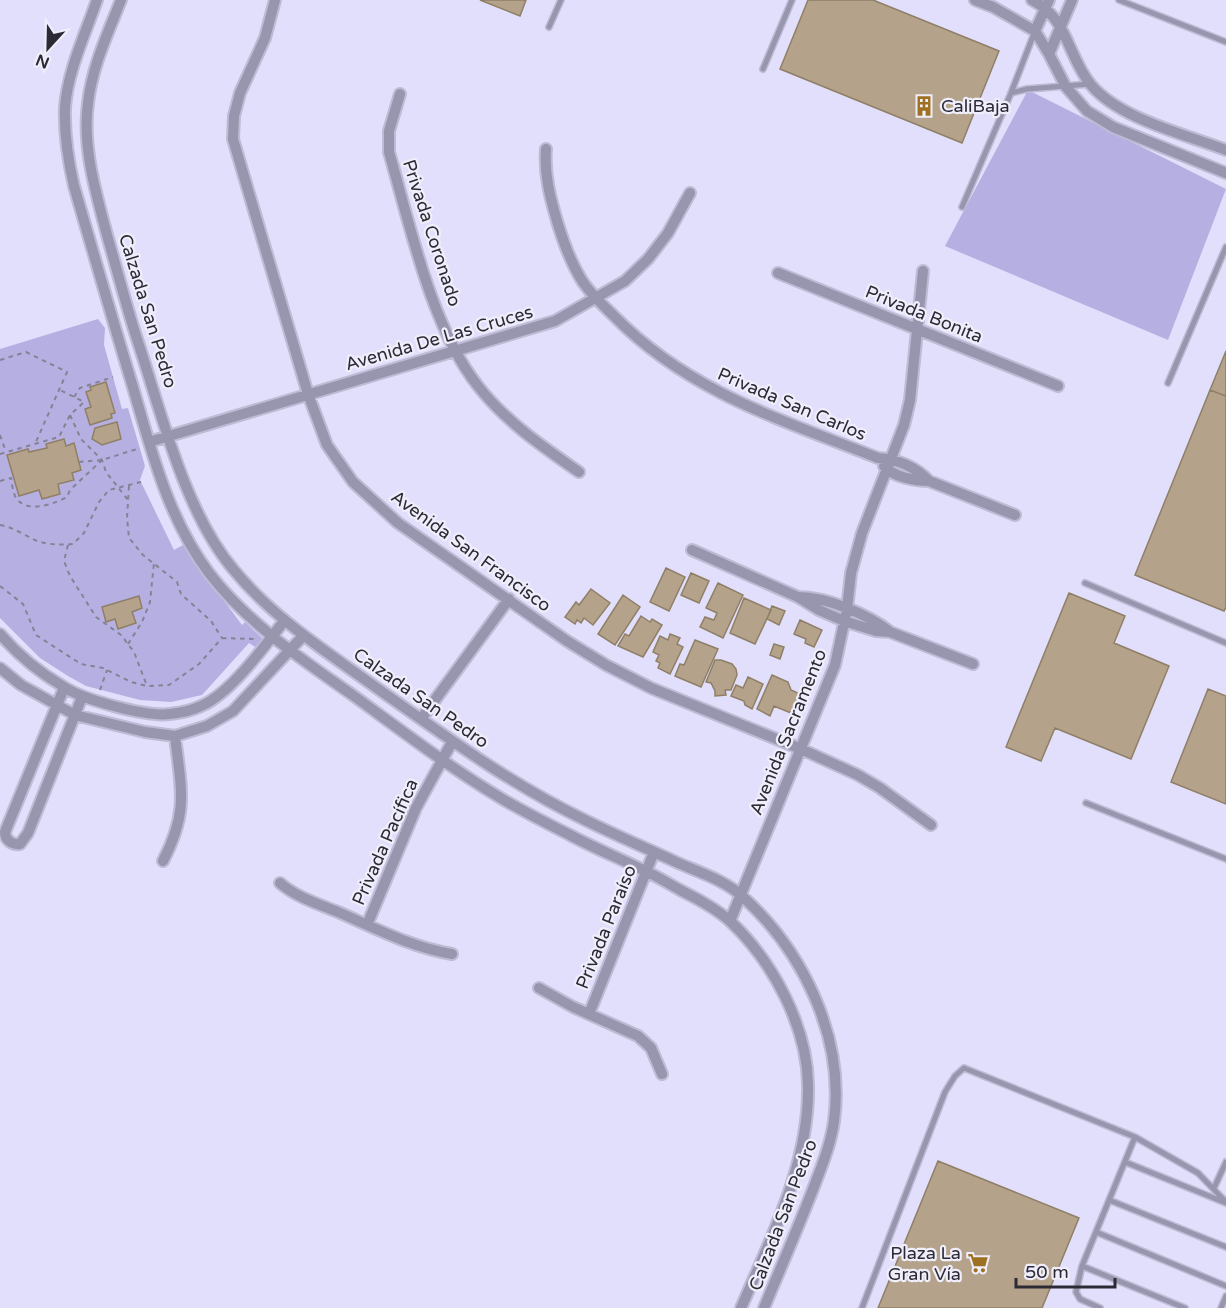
<svg xmlns="http://www.w3.org/2000/svg" width="1226" height="1308" viewBox="0 0 1226 1308" font-family="'Varela Round',sans-serif">
<rect width="100%" height="100%" fill="#e2dffc"/>
<!-- green -->
<path fill="#b6b0e2" d="M1028,90L1226,189L1168,340L945,246Z
M98,319L105,328L104,345L122,409L128,408L145,466L140,480L174,550L183,545L242,625L245,622L263,639L255,647L249,643L202,695L171,702L140,700L86,686L68,676L40,658L0,618V349Z"/>
<!-- building -->
<path fill="#b4a38a" stroke="#8f7f67" stroke-width="1.5" d="M480,0H526L520,16Z
M808,0H873L999,51L962,143L780,69Z
M1226,351V396L1210,390Z
M106,382L115,413L111,414L112,418L90,425L85,409L91,407L86,392L91,390L90,387Z
M1210,390L1226,396V607L1224,611L1135,575Z
M117,422L121,439L102,445L92,439L95,428Z
M64,439L66,446L74,443L81,470L72,473L74,480L58,484L60,494L42,499L39,490L19,496L7,455L28,449L29,452L47,448L46,444Z
M666,568L685,577L669,611L650,602Z
M691,573L709,581L699,603L681,595Z
M718,583L743,595L723,638L700,627L705,617L714,620L717,613L706,608Z
M591,589L610,603L593,625L584,618L581,623L577,620L575,624L565,617L576,602L579,605Z
M1069,593L1125,616L1114,643L1169,666L1131,759L1055,728L1041,761L1006,747Z
M623,595L640,607L615,645L598,634Z
M139,596L142,608L132,612L136,623L118,629L115,619L106,622L102,607Z
M744,598L771,610L755,644L730,633Z
M772,606L785,611L779,625L767,619Z
M641,616L650,622L652,619L662,625L643,657L618,646L625,634L629,636Z
M800,620L822,630L814,647L805,643L806,639L794,634Z
M670,634L680,638L677,644L683,647L670,674L658,668L660,663L656,661L659,655L653,652L660,636L668,640Z
M695,640L718,649L701,687L675,676L680,664L684,665Z
M774,644L784,647L780,659L770,655Z
M715,660H721L732,664L736,669L737,675L731,690H725L726,695L715,696V691L711,683L706,682Z
M772,675L788,682L791,690L800,694L791,713L774,706L770,716L757,709Z
M748,677L763,684L752,709L745,705L744,701L731,696L736,685L743,688Z
M1208,689L1226,696V804L1171,782Z
M938,1161L1079,1218L1042,1308H878Z"/>
<g fill="none" stroke-linecap="round" stroke-linejoin="round">
<!-- service casing -->
<g stroke="#bebbd4" stroke-width="8">
<path id="service" d="M1119,0L1226,42
M549,27L561,0
M763,69L792,0
M1011,93L1027,89L1090,84
M962,207L1011,93L1035,31
M1168,383L1226,247
M1085,583L1226,643
M1086,803L1226,859
M1125,1162L1226,1203
M1214,1188L1226,1162
M1109,1200L1226,1247
M1096,1232L1226,1286
M1082,1266L1185,1308
M862,1308L945,1092L955,1076L964,1068L1135,1137L1198,1173L1226,1202
M1100,1308L1080,1299L1076,1292L1082,1266L1135,1137
M1221,1308L1226,1296"/>
</g>
<!-- minor casing -->
<g stroke="#bebbd4" stroke-width="14">
<path id="minor" d="M97,0C85,35 68,70 65,107C64,134 68,160 74,186C93,252 112,318 132,384C151,449 167,517 209,573C248,624 303,660 354,696C402,731 449,767 499,797C522,811 546,823 570,835C594,848 619,858 643,870C657,876 669,884 682,891C700,900 717,909 731,922C773,962 807,1026 808,1084C810,1163 771,1238 741,1308
M121,0C108,33 92,67 88,103C82,147 96,193 107,235C117,270 126,305 137,339C161,411 184,511 233,569C272,617 324,650 374,686C442,734 510,784 585,820C615,835 646,848 676,862C698,872 725,880 743,897C803,951 845,1038 834,1121C831,1143 823,1163 815,1184C799,1226 781,1267 764,1308
M275,0L265,38L240,93L234,116L233,139L308,394L327,445L353,482L398,523L567,641L606,665L651,688L801,749L858,775L880,788L931,825
M975,0L993,7L1035,31L1049,54L1066,87L1087,111L1113,127L1226,173
M1032,0C1069,19 1067,56 1091,85C1120,119 1184,134 1226,150
M1035,31L1049,0
M1049,54L1072,0
M400,94L389,131V152C410,225 431,327 478,386C505,421 543,447 579,472
M546,149C544,174 550,197 557,221C563,241 570,261 581,279C590,294 603,305 615,317C689,392 782,420 878,458C897,459 916,467 929,481
M778,273L1058,386
M149,442L555,321L625,281L648,259L668,233L690,193
M884,466C893,477 915,481 929,481L1015,515
M692,550L798,597L819,610L844,621L876,631L890,632L973,664
M799,597C826,597 867,614 889,631
M0,634C18,655 40,673 64,687C84,700 146,717 170,714C179,713 193,710 201,706C230,694 265,646 284,621
M0,668L21,685L75,715L145,732L175,736L207,726L233,711L303,636
M64,688L5,832C5,840 12,845 20,844L28,833L82,697
M421,719L509,599
M163,861C189,811 181,789 175,736
M280,883C296,897 318,904 338,912C375,928 413,948 452,954
M730,921L835,665L847,609L851,573L862,533L904,425L910,400L923,271
M367,925L416,808L452,742
M539,988L573,1007L638,1036L651,1048L662,1074
M589,1014L654,852"/>
</g>
<!-- path -->
<path stroke="#858296" stroke-width="2" stroke-dasharray="4.5 4.5" stroke-linecap="butt" d="M0,360L26,352L67,372L35,444
M74,397L80,388L113,377
M70,415L81,439L102,460L106,472L128,500
M0,435L6,452
M0,454L59,437L70,415L84,402L60,390
M79,462L102,460L140,448
M0,481L11,478C12,484 13,493 16,498C27,514 54,504 67,497L70,490L102,460
M129,486L127,518L129,538L143,555L177,582L181,594L211,621L222,638
M0,525C13,527 24,535 35,540C47,545 61,545 73,544L84,533L99,502L109,490L141,482
M68,545L64,561L70,576L96,617L121,635L134,652L147,686
M0,586L23,604L36,635L81,664L103,668L131,682L147,686L169,685L199,664L222,638
M222,638L255,639
M128,644L142,622L150,602L154,563
M100,690L107,670"/>
<!-- service -->
<use href="#service" stroke="#9895af" stroke-width="5"/>
<!-- minor -->
<use href="#minor" stroke="#9895af" stroke-width="10"/>
</g>
<!-- icons -->
<defs>
<g id="building-bare" transform="scale(1.62)"><path d="M-4-6H4V6H1V3H-1V6H-4ZM-2.5-4.3h1.7v1.8h-1.7ZM.8-4.3h1.7v1.8H.8ZM-2.5-1h1.7V.8h-1.7ZM.8-1h1.7V.8H.8Z" fill="#9d7121" stroke="#efeefa" stroke-width="2.5" paint-order="stroke"/></g>
<g id="supermarket-bare" transform="scale(1.62)"><path d="M-6-5.5h2.5l.6 2H6L4.5 2H-2.5L-4.4-4H-6ZM-1.5 3.2a1.3 1.3 0 1 0 .1 0ZM3 3.2a1.3 1.3 0 1 0 .1 0Z" fill="#9d7121" stroke="#efeefa" stroke-width="2.5" paint-order="stroke"/></g>
</defs>
<g fill-rule="evenodd">
<use href="#building-bare" x="924" y="106"/>
<use href="#supermarket-bare" x="978" y="1263"/>
</g>
<g text-anchor="middle" stroke-width="4.5" stroke-linejoin="round" paint-order="stroke">
<!-- poi labels -->
<g font-size="18" fill="#2c2a35" stroke="#efeefa" text-anchor="start">
<text x="941" y="112">CaliBaja</text>
<text x="961" y="1259" text-anchor="end">Plaza La<tspan x="961" dy="21">Gran Vía</tspan></text>
</g>
<!-- street labels -->
<g font-size="18" fill="#2c2a35" stroke="#efeefa">
<text transform="translate(432 233) rotate(72)" y="6">Privada Coronado</text>
<text transform="translate(148 311) rotate(73)" y="6">Calzada San Pedro</text>
<text transform="translate(924 314) rotate(22)" y="6">Privada Bonita</text>
<text transform="translate(439 338) rotate(-16)" y="6">Avenida De Las Cruces</text>
<text transform="translate(792 404) rotate(23)" y="6">Privada San Carlos</text>
<text transform="translate(471 551) rotate(36)" y="6">Avenida San Francisco</text>
<text transform="translate(421 698) rotate(35)" y="6">Calzada San Pedro</text>
<text transform="translate(788 732) rotate(-68)" y="6">Avenida Sacramento</text>
<text transform="translate(385 842) rotate(-66)" y="6">Privada Pacífica</text>
<text transform="translate(606 927) rotate(-68)" y="6">Privada Paraíso</text>
<text transform="translate(783 1215) rotate(-69)" y="6">Calzada San Pedro</text>
</g>
</g>
<!-- north arrow -->
<g transform="translate(48 48) rotate(202)" stroke="#efeefa" stroke-width="4.5" paint-order="stroke">
<path d="M0-4.5L10 22L0 15L-10 22Z" fill="#2c2a35"/>
<text y="-9" font-size="16" font-weight="bold" text-anchor="middle" fill="#2c2a35">N</text>
</g>
<!-- scale -->
<path d="M1016 1278v9h99v-9" fill="none" stroke="#2c2a35" stroke-width="3"/>
<text x="1025" y="1278" font-size="18" fill="#2c2a35" stroke="#efeefa" stroke-width="4.5" paint-order="stroke">50 m</text>
</svg>
